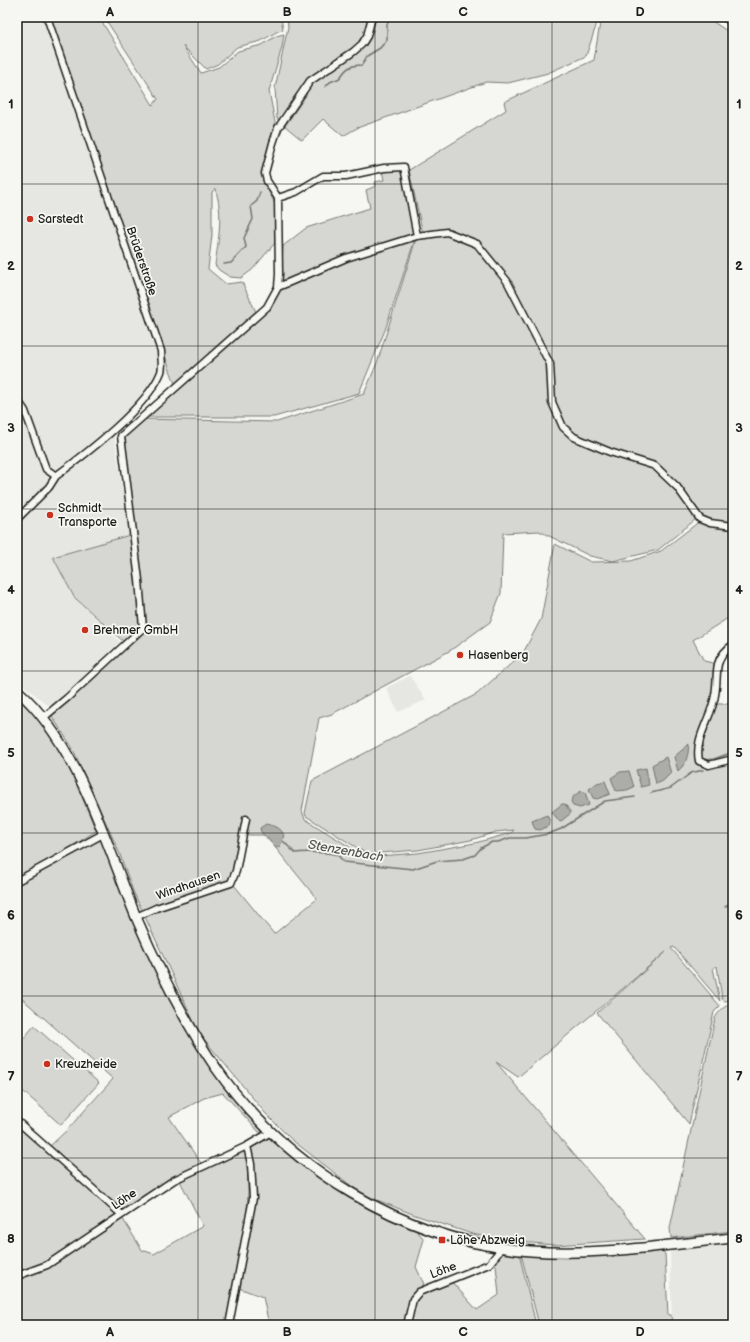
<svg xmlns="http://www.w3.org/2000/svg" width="750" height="1342" viewBox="0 0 750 1342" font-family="'Balsamiq Sans',sans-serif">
<rect width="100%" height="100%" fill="#f6f6f2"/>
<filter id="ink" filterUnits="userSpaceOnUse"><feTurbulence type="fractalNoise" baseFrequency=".025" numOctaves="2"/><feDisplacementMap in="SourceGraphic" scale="8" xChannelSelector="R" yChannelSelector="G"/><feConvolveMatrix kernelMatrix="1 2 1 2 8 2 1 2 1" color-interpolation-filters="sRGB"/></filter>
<g filter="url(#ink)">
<!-- built -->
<path fill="#e6e6e2" d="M17,17H44L171,368L113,429L130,535L53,558L74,597L120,642L50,707L17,680Z
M410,676L426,700L398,712L386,688Z
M733,1242V1325H672L670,1248Z"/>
<!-- green -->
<path fill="#d6d6d2" stroke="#797977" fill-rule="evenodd" d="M45,17H99L153,105L158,99L104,17H281L283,30L278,31L261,41L237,47L218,64L206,69L183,46L201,73L219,67L238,51L262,45L276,36L284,34L282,47L269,91L275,122L273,135L261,175L275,204V243L252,270L241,278L230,277L219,270L215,265C218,242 224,212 215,189L212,192V235L208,269L226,284L242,282L256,312L175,384Z
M287,17H599L586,56L548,73L508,83L486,82L357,128L343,136L323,119L302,140L285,126L307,94H296L283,120L277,119L275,88L288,27Z
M601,17H706L733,35V523L713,520L701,515L658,550L613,561L590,556L539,531L503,533L501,593L490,622L451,650L332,714L319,718L302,811L305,819L366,857L418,853L475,843L511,833L514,830L496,832L471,840L418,850L367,854L306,816L305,813L312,781L477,694L523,653L541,619L555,544L591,562L631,561L661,551L700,521L733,528V615L693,640L704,661L717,664L714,697L702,728L701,752L707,728L716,704H730L733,690V1000L725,1001L722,999L717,966L713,968L720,1001L674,947L671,948L720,1006L714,1012L712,1021L689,1124L597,1013L666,952L518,1077L496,1062L645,1239L555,1245L508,1241L472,1234L415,1215L362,1194L292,1140L266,1114L199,1033L133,891L119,852L72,747L51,715L124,642L74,597L53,557L130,535L135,563L121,436L141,419L277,422L364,394L377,363L417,236L423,234L409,170L506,110L504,102L594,60ZM245,835H265L317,899L274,934L230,880Z
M717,17H733V29Z
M403,169L415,235L281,284L283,246L306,228L370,208L366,190L376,186L375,182L384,180L382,171Z
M415,239L385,330L359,393L274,417H148L269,307L280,289L347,259Z
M17,698C58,733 76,782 96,831L17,881Z
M101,838L192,1037L269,1132H259L223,1093L204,1098L169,1117L201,1163L144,1195L123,1212L50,1146L67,1130L113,1079L19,996L17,990V885Z
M733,1003V1231L671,1238L670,1228L715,1018C720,1010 724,1006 733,1003Z
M34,1026L99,1083L61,1125L17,1086V1046Z
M17,1126L118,1214L73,1245L121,1216L142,1250L154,1254L203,1226L180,1181L245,1150C255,1208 238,1268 226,1325H17Z
M270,1136L364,1204L416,1230L424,1239L416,1267L424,1284L411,1295L404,1325H269L263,1297L239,1288L256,1197L251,1148Z
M660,1249L665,1254L668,1315H671L672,1325H539L521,1254Z
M504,1252L519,1253L536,1325H409C417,1290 420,1295 451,1281L477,1310L499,1295L496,1265L492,1262Z"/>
<!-- water -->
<path fill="#acaca9" stroke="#727271" d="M689,744C688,756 687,763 678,771L674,757Z
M666,757L671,773L663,781L656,784L652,765Z
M646,768L649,785L641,787L636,770Z
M629,771L634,787L627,790L616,791L611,778L620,772Z
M605,781L610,794L597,799L593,798L589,789L597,783Z
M581,791L585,792L589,805L580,808L573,806L571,801L574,796Z
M562,804H565L571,813L560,822L552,812Z
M547,815L550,822L549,826L540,830L535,829L532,821Z
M266,824C275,826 281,827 284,836L280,846L276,848L261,832L260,828Z"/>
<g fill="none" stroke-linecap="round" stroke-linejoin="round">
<!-- stream -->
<path stroke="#727271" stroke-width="1.5" d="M325,87L330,82L340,78C346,68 350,65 362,65L367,56L380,48L387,40V24L392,17
M224,264L231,263L246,247L244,238L253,219L251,206L257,201L260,192
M17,538L19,541
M704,760L714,759L733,752
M651,793L671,788L691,773L703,770
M283,841L295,853C302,852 330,852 337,855C339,856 342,860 344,862L413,869L437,861L463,859L475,855L481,848L492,842H498L510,838H526L548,834L561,829L605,801L635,797
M725,907L733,901"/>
<!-- street casing -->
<g stroke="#1c1c1c" stroke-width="9">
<path id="street" d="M47,17L161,351C161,357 163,366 161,372C148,406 86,454 56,476
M278,198L296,192L323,176H346L384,168L404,167L417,236
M278,287L346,258L417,236L447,232L477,244L507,281L550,364L552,402L563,427L574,437L610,452L655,466L677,487L700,519L710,523L733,526
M17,405H21L25,411L46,469L56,476L49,487L17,519
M733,645C726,649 720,657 718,664C716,674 717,685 715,695C712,718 694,737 699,761L709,765L733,759
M43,718L67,698L143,628L139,580L121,436L267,307L278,287L279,274L278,198L267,181L265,173L273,143L278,128L310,81L353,52L362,44L367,36L372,17
M17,881L103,834
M136,917L156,908L231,883L236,871L246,819
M17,1121L121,1214
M17,1276L47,1265L174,1180L247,1146L271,1132
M229,1325L253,1198L251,1164L247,1146
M407,1325L413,1299L419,1292L489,1264L498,1253L500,1247"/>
</g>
<!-- secondary casing -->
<g stroke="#1c1c1c" stroke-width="12">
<path id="secondary" d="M17,690C78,743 106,844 136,917C158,968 183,1019 214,1065C285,1168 405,1242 531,1251C599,1256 666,1245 733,1238"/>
</g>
<!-- street -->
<use href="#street" stroke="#f6f6f2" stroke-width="6"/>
<!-- secondary -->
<use href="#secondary" stroke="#f6f6f2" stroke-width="9"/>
</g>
</g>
<!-- grid -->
<path fill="none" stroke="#1c1c1c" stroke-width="1" stroke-opacity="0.55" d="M198,17V1325M375,17V1325M552,17V1325M17,184H733M17,346H733M17,509H733M17,671H733M17,833H733M17,996H733M17,1158H733"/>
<!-- markers -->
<g fill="#c8321e" stroke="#f6f6f2" stroke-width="1.5">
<circle cx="30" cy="219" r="4"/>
<circle cx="50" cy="515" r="4"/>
<circle cx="85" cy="630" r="4"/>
<circle cx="460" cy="655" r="4"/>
<circle cx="47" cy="1064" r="4"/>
<rect x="438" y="1236" width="8" height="8" rx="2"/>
</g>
<g text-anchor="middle" stroke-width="3.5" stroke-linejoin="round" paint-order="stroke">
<!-- poi labels -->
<g font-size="12" fill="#1c1c1c" stroke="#f6f6f2" text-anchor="start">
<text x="38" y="223">Sarstedt</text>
<text x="58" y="512">Schmidt<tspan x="58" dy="14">Transporte</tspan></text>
<text x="93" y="634">Brehmer GmbH</text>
<text x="468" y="659">Hasenberg</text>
<text x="55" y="1068">Kreuzheide</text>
<text x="450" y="1244">Löhe Abzweig</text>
</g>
<!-- street labels -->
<g font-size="12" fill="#1c1c1c" stroke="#f6f6f2">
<text transform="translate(142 261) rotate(71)" y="4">Brüderstraße</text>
<text transform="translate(188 885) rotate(-19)" y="4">Windhausen</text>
<text transform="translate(124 1199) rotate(-34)" y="4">Löhe</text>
<text transform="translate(443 1270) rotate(-20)" y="4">Löhe</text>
</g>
<!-- water labels -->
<g font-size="13" font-style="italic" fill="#565654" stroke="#f6f6f2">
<text transform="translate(346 850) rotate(10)" y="5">Stenzenbach</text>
</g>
</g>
<!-- margin -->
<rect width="750" height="1342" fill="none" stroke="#f6f6f2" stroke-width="44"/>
<rect x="22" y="22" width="706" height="1298" fill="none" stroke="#1c1c1c" stroke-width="1.5"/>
<g font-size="13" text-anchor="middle" font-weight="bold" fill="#1c1c1c">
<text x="110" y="16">A</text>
<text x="287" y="16">B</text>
<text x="463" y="16">C</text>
<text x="640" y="16">D</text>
<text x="11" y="108">1</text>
<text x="739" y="108">1</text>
<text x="11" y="270">2</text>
<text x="739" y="270">2</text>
<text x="11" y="432">3</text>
<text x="739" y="432">3</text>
<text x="11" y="594">4</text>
<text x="739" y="594">4</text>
<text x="11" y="757">5</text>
<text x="739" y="757">5</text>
<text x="11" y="919">6</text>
<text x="739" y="919">6</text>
<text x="11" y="1081">7</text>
<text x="739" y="1081">7</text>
<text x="11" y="1243">8</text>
<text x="739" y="1243">8</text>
<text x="110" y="1336">A</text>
<text x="287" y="1336">B</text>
<text x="463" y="1336">C</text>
<text x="640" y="1336">D</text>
</g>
</svg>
